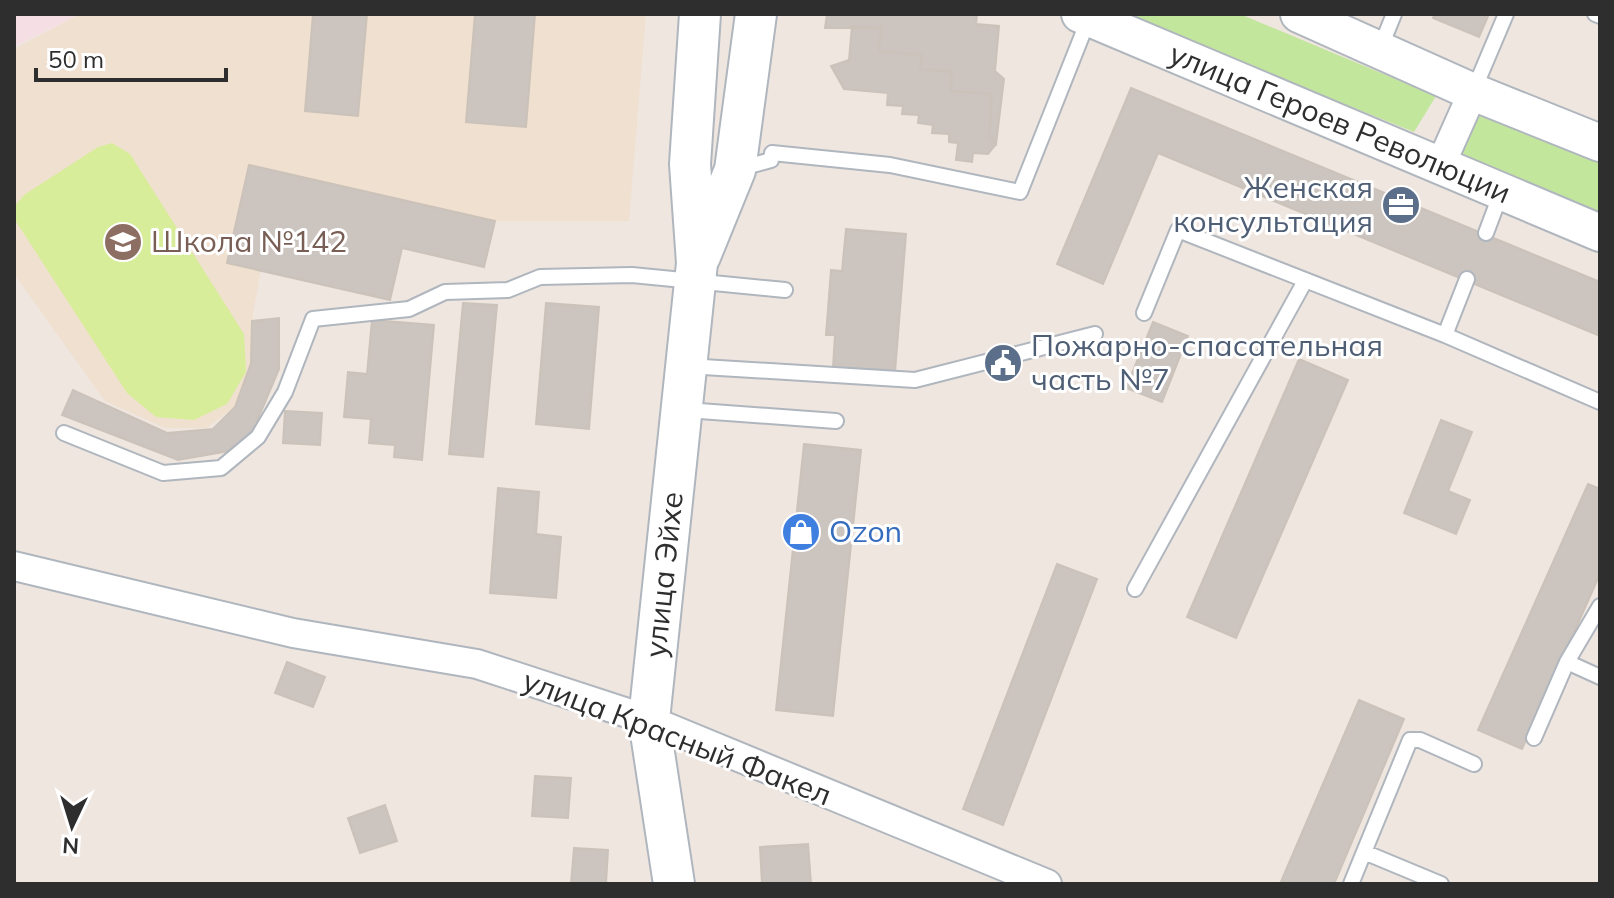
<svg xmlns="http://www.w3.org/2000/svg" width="1614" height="898" viewBox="0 0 1614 898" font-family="Mulish,sans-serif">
<rect width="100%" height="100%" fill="#efe6e0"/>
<!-- education -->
<path fill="#f0e0d0" d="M80,14H646L629,221H495L249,165L261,270L253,313L251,363L235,407L206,428H165L105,401L14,274V49Z"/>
<!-- medical -->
<path fill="#f5dee4" d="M14,14H80L16,46Z"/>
<!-- green -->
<path fill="#c3e69d" d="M1120,14H1240L1436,96L1414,132Z
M1484,113L1600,160V219L1462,161C1461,139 1465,124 1484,113Z"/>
<!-- pitch -->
<path fill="#d8ed99" d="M112,143L130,154L244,334L246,372L227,404L194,420L156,417L127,393L15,220V206L24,195L98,147Z"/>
<!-- building -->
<path fill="#cbc4bf" stroke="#cbc2b9" stroke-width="2" d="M313,14H367L358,116L305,111Z
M475,14H535L526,127L466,122Z
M827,14H977L976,24L999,26L995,71L1004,79L996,144L989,137L992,94L951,91L952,72L920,69L922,55L879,51L881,28H825Z
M1435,14H1489L1479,37L1433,18Z
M852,26L881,28L879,51L922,55L920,69L952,72L951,91L992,94L989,137L996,144L988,154L973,153L972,162L956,160L958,143L949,142V134L932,133L933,125L918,123L919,115L902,114L903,106L887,105L888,93L844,89L831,66L849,60Z
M1131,88L1600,282V336L1158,153L1103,284L1057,264Z
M249,165L495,221L484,267L402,248L390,300L227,263Z
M846,229L906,234L895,372L833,367L835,335H826L831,270L842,271Z
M463,303L497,305L483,457L449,454Z
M546,303L599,307L589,429L536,424Z
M279,318V369L252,433L229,451L178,460L62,415L73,390L167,433L213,429L235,407L251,363L252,321Z
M372,320L434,325L422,460L394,457L395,445L369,443L371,419L344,417L348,372L367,374Z
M1153,322L1188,336L1162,402L1126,388Z
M1299,359L1348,380L1236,638L1187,617Z
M285,411L322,413L320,445L283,443Z
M1441,420L1472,432L1448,491L1470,500L1456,534L1404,513Z
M804,444L861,450L833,716L776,710Z
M1588,484L1600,489V574L1522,749L1478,730Z
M498,488L539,492L536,534L561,537L556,598L490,593Z
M1057,564L1097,579L1003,825L963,809Z
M287,662L325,677L313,707L275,693Z
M1359,700L1404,719L1334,884H1280Z
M535,776L571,778L568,818L532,816Z
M385,805L397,841L360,853L348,818Z
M808,844L811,884H762L760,847Z
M574,848L608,850L606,884H571Z"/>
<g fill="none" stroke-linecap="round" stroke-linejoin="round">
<!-- service casing -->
<g stroke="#b0b6be" stroke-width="18">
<path id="service" d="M1595,14L1600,16
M1379,51L1394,14
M1473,92L1506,14
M738,169L771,160L772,153L890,165L1020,192L1089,18
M1486,233L1501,193
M1144,313L1178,230L1445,335L1600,402
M1445,335L1467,279
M687,366L915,380L1095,334
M686,410L836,421
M64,433L163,473L221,468L258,437L285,392L313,319L409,309L445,292L508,290L540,277L632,275L785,290
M1135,589L1305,281
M1567,662L1600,677
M1534,738L1567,662L1600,606
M1364,852L1410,740H1420L1474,764
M1351,884L1364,852L1441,884"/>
</g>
<!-- minor casing -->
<g stroke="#b0b6be" stroke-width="32">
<path id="minor" d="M1440,166L1473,92
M14,566L293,633L477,664L649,720L1047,884"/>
</g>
<!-- tertiary casing -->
<g stroke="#b0b6be" stroke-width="40">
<g id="tertiary">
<path id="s1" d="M1080,14L1600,233"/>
<path d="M1299,14L1473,92L1600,143"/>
</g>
</g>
<!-- secondary casing -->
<g stroke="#b0b6be" stroke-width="44">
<g id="secondary">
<path d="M700,256L735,170L756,14"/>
<path id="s2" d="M674,884L649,720L697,263L690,164L700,14"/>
</g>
</g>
<!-- service -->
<use href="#service" stroke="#fff" stroke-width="14"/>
<!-- minor -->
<use href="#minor" stroke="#fff" stroke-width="28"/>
<!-- tertiary -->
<use href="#tertiary" stroke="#fff" stroke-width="36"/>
<!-- secondary -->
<use href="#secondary" stroke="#fff" stroke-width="40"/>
</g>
<!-- icons -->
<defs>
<g id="office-disc" transform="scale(2)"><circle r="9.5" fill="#5c6f8a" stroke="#fff"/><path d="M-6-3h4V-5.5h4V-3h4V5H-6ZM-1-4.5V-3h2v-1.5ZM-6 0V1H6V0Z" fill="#fff"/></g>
<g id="school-disc" transform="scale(2)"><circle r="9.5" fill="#8d6e63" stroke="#fff"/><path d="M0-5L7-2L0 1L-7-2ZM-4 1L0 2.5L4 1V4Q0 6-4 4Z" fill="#fff"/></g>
<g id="civic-disc" transform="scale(2)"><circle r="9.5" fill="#5c6f8a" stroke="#fff"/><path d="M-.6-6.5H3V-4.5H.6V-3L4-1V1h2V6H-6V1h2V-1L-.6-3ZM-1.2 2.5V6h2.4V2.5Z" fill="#fff"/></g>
<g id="shop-disc" transform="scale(2)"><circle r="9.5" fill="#3f7fe0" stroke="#fff"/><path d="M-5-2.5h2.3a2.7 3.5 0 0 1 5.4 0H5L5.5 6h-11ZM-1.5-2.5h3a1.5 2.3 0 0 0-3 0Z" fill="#fff"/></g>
</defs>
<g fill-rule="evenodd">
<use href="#office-disc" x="1401" y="205"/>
<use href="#school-disc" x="123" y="242"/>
<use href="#civic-disc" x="1003" y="363"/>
<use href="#shop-disc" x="801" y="532"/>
</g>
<g text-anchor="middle" stroke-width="6" stroke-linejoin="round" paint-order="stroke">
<!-- street labels -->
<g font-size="30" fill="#2e2e2e" stroke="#fff">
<text dy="10" stroke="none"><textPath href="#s1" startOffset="282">улица Героев Революции</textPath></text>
<text dy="10" stroke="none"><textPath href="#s2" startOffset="312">улица Эйхе</textPath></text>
<text transform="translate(677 738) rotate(21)" y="10">улица Красный Факел</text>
</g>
<!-- service labels -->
<g font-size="30" fill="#4e5e75" stroke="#fff" text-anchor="end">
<text x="1373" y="198">Женская<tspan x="1373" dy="34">консультация</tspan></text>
<text x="1031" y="356" text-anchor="start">Пожарно-спасательная<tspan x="1031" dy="34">часть №7</tspan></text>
</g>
<!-- education labels -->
<g font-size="30" fill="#785e54" stroke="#fff" text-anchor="start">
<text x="151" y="252">Школа №142</text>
</g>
<!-- shop labels -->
<g font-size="30" fill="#366cbe" stroke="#fff" text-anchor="start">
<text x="829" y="542">Ozon</text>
</g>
</g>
<!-- border -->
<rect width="1614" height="898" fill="none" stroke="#2e2e2e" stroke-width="32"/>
<!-- north arrow -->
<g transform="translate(72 826) rotate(184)" stroke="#ffffff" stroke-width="6" paint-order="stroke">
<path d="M0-6L14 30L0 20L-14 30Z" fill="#2e2e2e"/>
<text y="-12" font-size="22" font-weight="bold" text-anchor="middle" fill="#2e2e2e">N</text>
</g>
<!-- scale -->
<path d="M36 68v12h190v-12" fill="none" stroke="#2e2e2e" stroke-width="4"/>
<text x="48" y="68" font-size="24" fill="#2e2e2e" stroke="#ffffff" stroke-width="6" paint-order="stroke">50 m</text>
</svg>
